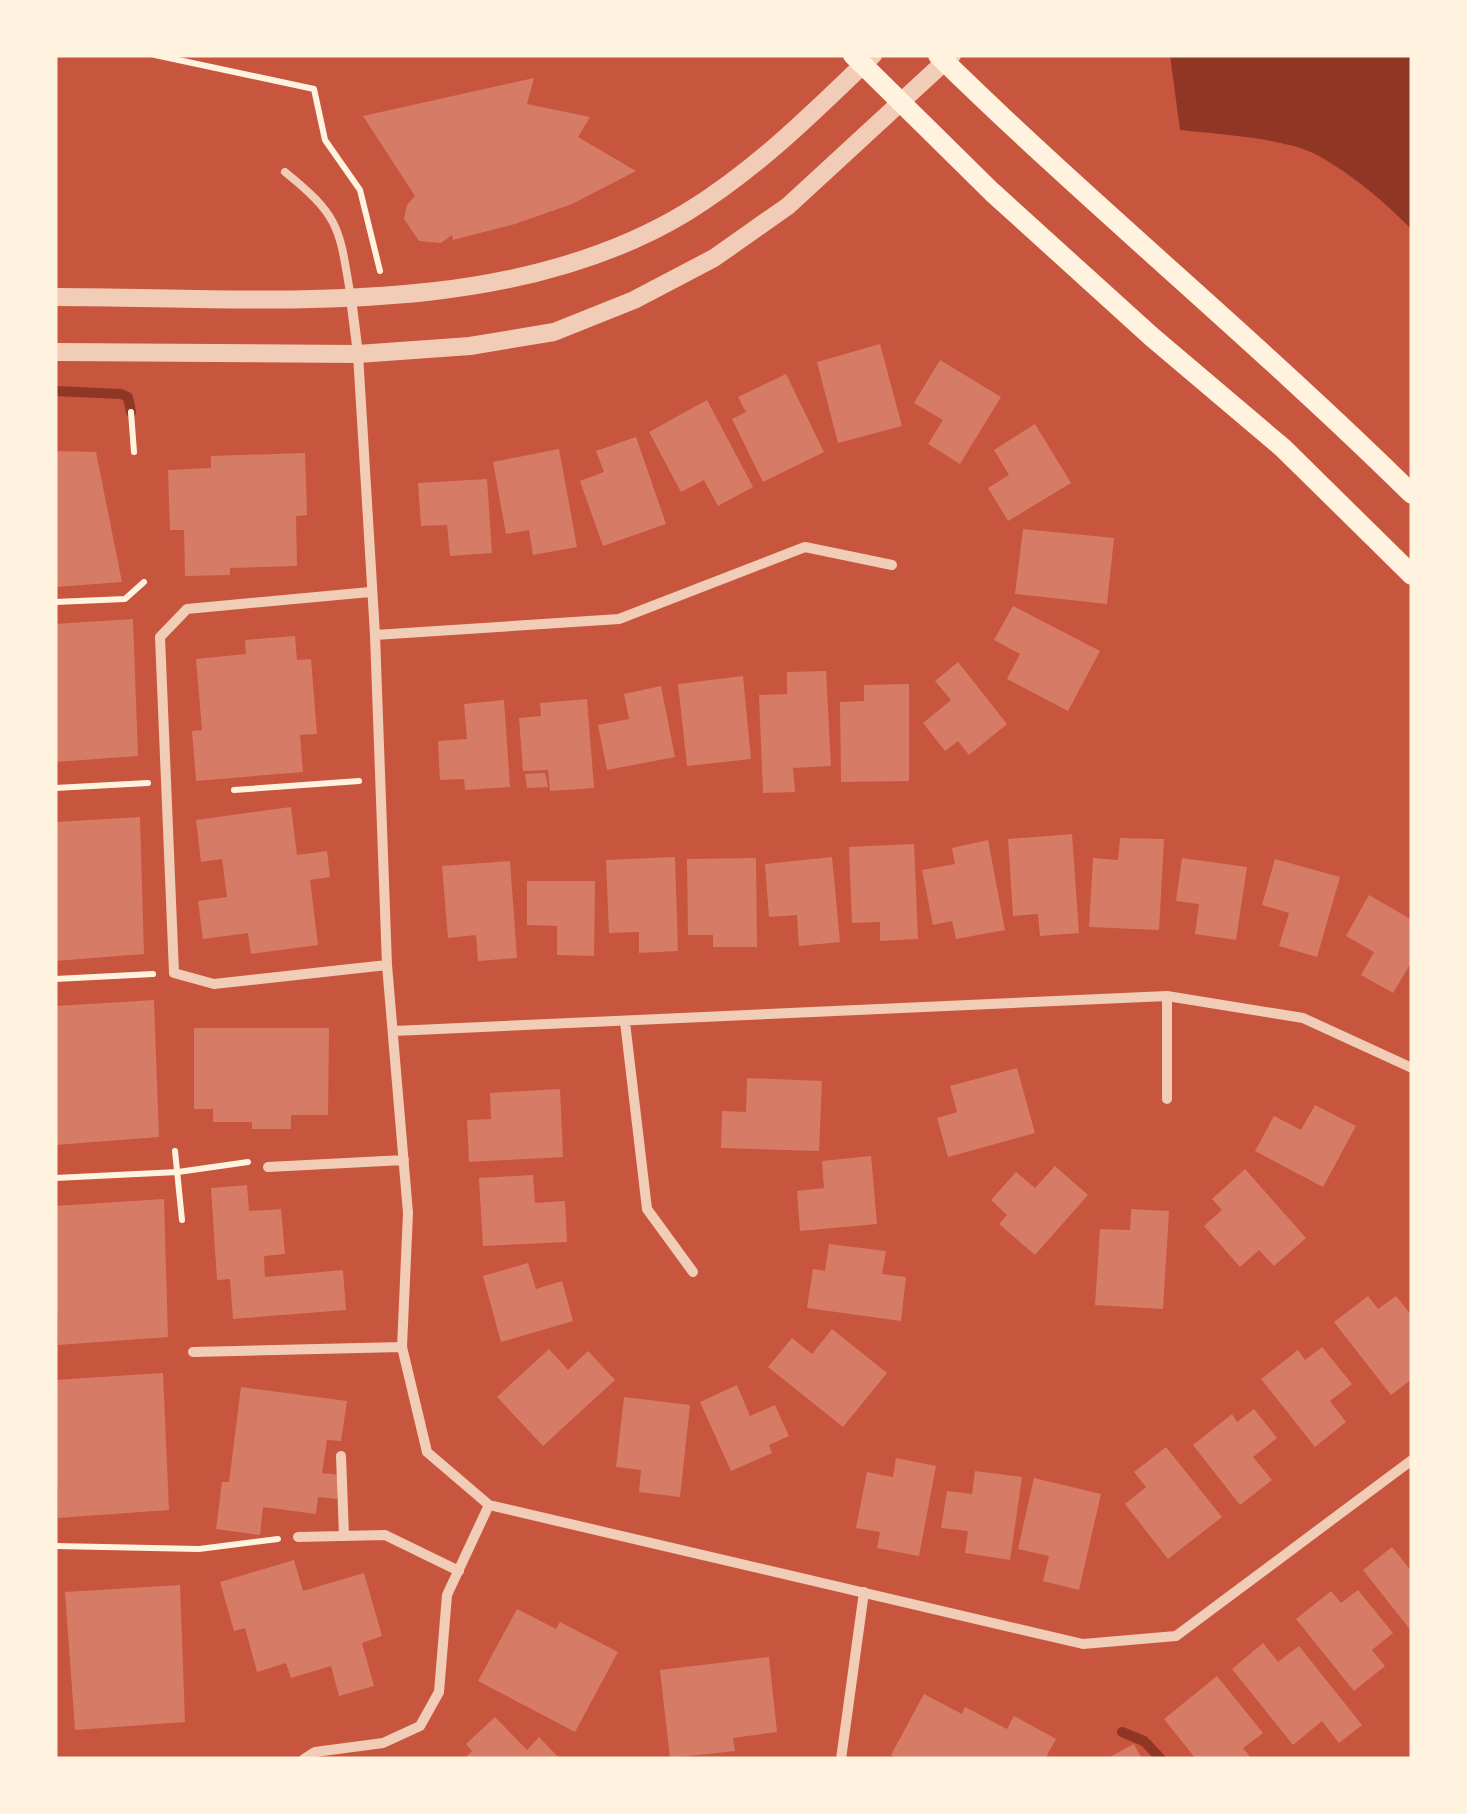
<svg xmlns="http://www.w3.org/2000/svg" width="1467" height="1814" viewBox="0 0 1467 1814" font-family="Roboto,sans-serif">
<rect width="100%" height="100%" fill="#c8553d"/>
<!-- water -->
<path fill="#8f3625" d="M1170,55H1412V230C1386,203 1353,175 1319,156C1286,138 1218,134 1180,130Z"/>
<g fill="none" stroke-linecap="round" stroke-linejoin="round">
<!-- stream -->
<path stroke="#8f3625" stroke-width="10" d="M55,391L121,394L128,397L131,412
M1122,1732L1144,1741L1161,1759"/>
</g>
<!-- building -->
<path fill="#d67c66" d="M534,78L527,104L590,117L578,137L636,171L572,204L515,224L453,240L452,235L441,243L419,241L404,219L407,205L415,196L363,116Z
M880,344L902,426L838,443L817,362Z
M940,360L1001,397L960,464L928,444L943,420L914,403Z
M786,374L824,452L763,482L732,419L746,412L738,397Z
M707,400L753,487L718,506L704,480L681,492L649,432Z
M1035,424L1071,483L1008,521L988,488L1009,475L994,450Z
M636,437L666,524L603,546L580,481L604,472L596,451Z
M559,449L577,547L533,555L529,530L506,534L493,462Z
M55,451L96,452L122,582L55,587Z
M305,453L307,515L296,516L297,566L230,568V575L185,576L184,530H170L168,470L211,468V456Z
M487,479L492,553L450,556L447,525L421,526L418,483Z
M1023,529L1114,538L1107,604L1015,594Z
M1013,606L1100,651L1068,711L1007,679L1020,654L994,640Z
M133,619L138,756L55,762V624Z
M295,636L297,660L311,659L317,734L300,735L303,772L196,781L192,731L202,730L196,659L246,654L245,640Z
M958,662L1007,724L969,755L958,741L945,751L923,723L951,700L935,681Z
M826,671L831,766L793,768L795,792L763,793L759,695L787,694V672Z
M743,676L751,759L687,766L678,684Z
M909,684V781L841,782L840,702L864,701V685Z
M661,686L675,757L607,770L598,725L629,719L624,694Z
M587,699L594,788L550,791L548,770L523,771L519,718L541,716L540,703Z
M504,700L510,787L465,790L464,779L440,780L438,741L467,739L464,704Z
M545,773L548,787L527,788L525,774Z
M291,807L297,855L327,851L330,877L310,880L318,945L251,954L248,933L203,939L198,901L227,897L222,859L201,862L196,820Z
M140,817L144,954L55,961V822Z
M1072,834L1079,933L1040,936L1038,914L1013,916L1008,839Z
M1120,838L1164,839L1159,930L1089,927L1093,858L1118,860Z
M988,840L1005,930L956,939L952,921L933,925L922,870L955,864L952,848Z
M914,844L918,939L880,941V922L852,923L849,847Z
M675,857L678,951L639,953V932L609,933L606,860Z
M832,857L840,942L799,946L797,915L769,917L765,864Z
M756,858L757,947H713V935H688L687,859Z
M1182,858L1247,867L1236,940L1195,934L1199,904L1176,901Z
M1275,859L1340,877L1317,957L1279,946L1289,913L1262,905Z
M510,861L517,958L478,961L476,935L448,938L442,866Z
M527,881H595L594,956L557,955V926L527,925Z
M1369,895L1412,920V961L1393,993L1361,975L1374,952L1346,936Z
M154,1000L159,1137L55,1145V1006Z
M194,1028H329L328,1115H291V1129H252V1122H213V1109H194Z
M1017,1068L1035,1133L948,1157L937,1118L957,1112L950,1086Z
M747,1078L822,1081L819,1151L721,1148L722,1111L746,1112Z
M560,1089L563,1157L469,1162L467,1120L491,1119L490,1093Z
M1315,1105L1356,1126L1323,1187L1255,1151L1274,1116L1301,1130Z
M871,1156L877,1224L800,1231L797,1191L824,1188L822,1161Z
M1055,1166L1088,1195L1035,1255L999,1224L1007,1215L991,1200L1016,1172L1035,1188Z
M1245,1169L1306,1238L1274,1266L1259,1250L1240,1267L1204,1226L1222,1210L1212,1199Z
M533,1175L535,1203L565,1201L567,1242L483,1246L479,1178Z
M247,1185L249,1211L281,1209L285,1254L264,1256L265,1277L343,1270L346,1310L233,1319L230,1279L217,1280L211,1188Z
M164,1199L168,1337L58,1345L55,1206Z
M1131,1209L1169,1211L1163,1309L1095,1305L1100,1229L1130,1230Z
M829,1244L886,1251L882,1274L906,1277L901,1321L807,1308L813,1269L825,1271Z
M528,1263L536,1289L562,1281L573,1321L501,1342L483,1276Z
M1368,1296L1378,1309L1396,1296L1412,1316V1379L1391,1395L1334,1322Z
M832,1329L887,1373L843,1427L768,1367L792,1338L812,1354Z
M1322,1347L1352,1384L1330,1401L1346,1422L1315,1447L1261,1379L1298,1350L1305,1360Z
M549,1349L568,1370L588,1351L615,1380L543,1446L497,1397Z
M163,1373L169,1510L58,1518L55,1380Z
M737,1385L750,1416L775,1405L789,1436L769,1445L772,1453L731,1471L700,1402Z
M241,1387L347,1401L341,1441L327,1440L322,1473L340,1475L337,1499L318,1497L316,1514L263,1507L260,1535L216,1529L222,1482H229Z
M624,1397L690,1405L680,1497L639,1492L641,1470L616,1467Z
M1254,1409L1277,1438L1253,1457L1272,1480L1240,1505L1193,1445L1232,1414L1237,1422Z
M1166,1447L1222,1517L1168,1559L1125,1504L1146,1487L1134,1472Z
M896,1458L936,1466L919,1556L877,1548L880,1532L856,1528L867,1472L893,1477Z
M975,1471L1022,1477L1010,1560L965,1553L968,1531L941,1528L947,1491L972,1494Z
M1034,1478L1101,1494L1079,1590L1043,1581L1049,1556L1018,1549Z
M1392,1547L1412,1572V1632L1363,1570Z
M294,1560L303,1591L364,1573L382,1636L362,1643L374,1686L339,1696L331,1666L291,1678L286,1663L257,1672L245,1628L234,1631L220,1582Z
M180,1585L185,1722L75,1730L65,1592Z
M1358,1590L1393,1633L1372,1650L1385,1666L1354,1691L1296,1619L1331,1591L1341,1603Z
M517,1609L556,1629L560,1622L618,1652L575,1732L478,1681Z
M1263,1643L1278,1662L1299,1646L1362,1725L1339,1743L1322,1721L1293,1745L1232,1669Z
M769,1657L777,1732L733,1738L735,1751L670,1758L660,1670Z
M1217,1676L1263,1733L1243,1748L1252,1759H1196L1164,1719Z
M924,1694L962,1714L965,1707L1007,1729L1014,1716L1056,1739L1045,1759H898L891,1755Z
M495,1717L527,1750L539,1737L560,1759H464L472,1751L466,1744Z
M1134,1744L1142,1759H1106Z"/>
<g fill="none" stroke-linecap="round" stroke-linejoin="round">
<!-- path -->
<path stroke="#fff3e0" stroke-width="6" d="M155,55L314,89L325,140L360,190L380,271
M131,412L134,452
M55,602L125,599L144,582
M55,788L148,783
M234,790L359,781
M55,979L153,974
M175,1151L182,1220
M55,1178L178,1172L248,1162
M55,1546L199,1549L278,1539"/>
<!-- service -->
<path stroke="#f1ccb7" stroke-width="8" d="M285,172C342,218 339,229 351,298"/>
<!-- minor -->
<path stroke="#f1ccb7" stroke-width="10" d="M351,298L358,354L375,635L387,965L408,1213L402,1347L427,1452L489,1505L1083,1644L1176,1636L1412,1460
M370,592L187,609L160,637L174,973L214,984L387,965
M375,635L619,619L805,547L892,565
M1167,996V1099
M625,1022L647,1209L693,1272
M394,1031L1167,996L1303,1018L1412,1068
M268,1167L404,1160
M193,1352L402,1347
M341,1456L344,1536
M298,1537L385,1535L459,1571
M304,1759L315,1752L383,1743L420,1726L439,1692L447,1595L489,1505
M841,1759L864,1592"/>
<!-- tertiary -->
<path stroke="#f1ccb7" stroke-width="18" d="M55,297C261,297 504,323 687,212C757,169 815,111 873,55
M55,352L358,354L470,346L554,332L634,300L714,258L788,206L952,55"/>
<!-- secondary -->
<path stroke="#fff3e0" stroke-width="20" d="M853,55L992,192L1152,337L1283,448L1412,575
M938,55C1092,206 1259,343 1412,494"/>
</g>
<!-- border -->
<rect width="1467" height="1814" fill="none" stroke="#fff3e0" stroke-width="115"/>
</svg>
